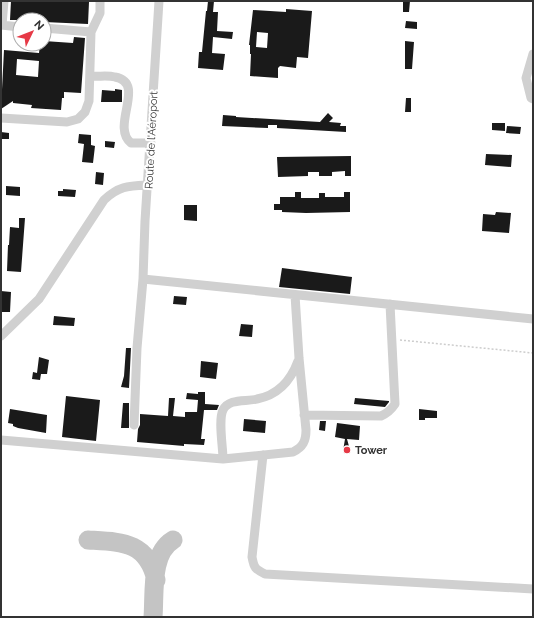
<svg xmlns="http://www.w3.org/2000/svg" width="534" height="618" viewBox="0 0 534 618" font-family="Raleway,sans-serif">
<rect width="100%" height="100%" fill="#fff"/>
<g fill="none" stroke-linecap="round" stroke-linejoin="round">
<!-- taxiway -->
<path stroke="#c4c4c4" stroke-width="19" d="M88,540C121,542 147,541 156,580
M153,617C155,593 150,554 173,540"/>
</g>
<!-- building -->
<path fill="#1a1a1a" fill-rule="evenodd" d="M11,1L89,2L88,24L44,22V20H10Z
M208,1H214L213,12H218L217,31L233,32L232,39L213,37L212,53L225,54L223,70L198,68L199,52H202L206,11H207Z
M403,1H410L409,12H403Z
M286,9L312,11L308,58L297,57L296,68L280,66L278,68V78L250,76L251,54H250V45H249L253,10L286,12ZM257,32L268,33L267,48L256,47Z
M406,21L417,22V29L405,28Z
M74,37L85,38L81,93L64,92V98H62L61,110L31,108L32,105L13,103V101L1,109L4,50L39,53L40,44H44V41L73,43ZM17,59L39,61L38,77L16,75Z
M405,41L414,42L412,69H405Z
M115,89L122,90V102H101L102,90L115,91Z
M406,98H411V112H405Z
M328,113L333,118L329,122L341,123L340,126H346V132L277,128V125H268V128L222,126L223,115L236,116V117L320,122Z
M492,123H505V131L492,130Z
M507,126L521,127L520,134L506,133Z
M1,132L9,133V139H1Z
M79,134L91,135V145L95,146L93,163L82,162L84,144L78,143Z
M105,141L115,142L114,148L105,147Z
M486,154L512,155L511,167L485,165Z
M351,156V176H345V171L332,172V176H319V172H308V176L278,177L277,157Z
M96,172L104,173L103,185L95,184Z
M6,186L20,187V196L6,195Z
M63,189L76,190L75,197L58,196V191H63Z
M295,192H301V198H319V193H325V197H344V192H350V212L306,213L282,212V210H274V204H280V197H295Z
M184,205H197V221L184,220Z
M496,212L511,213L509,233L482,231L483,214L495,215Z
M19,218H25L21,272L7,271L8,245H9L10,227L19,228Z
M282,268L352,277L350,294L279,287Z
M1,291L11,292L10,312H1Z
M174,296L187,297L186,305L173,304Z
M54,316L75,318L74,326L53,325Z
M241,324L253,325L252,337L239,336Z
M126,348H131L129,388L121,387L124,376Z
M39,357L49,360L47,374H41L40,380L32,379L33,372L37,373Z
M201,361L218,363L216,379L200,377Z
M198,392H205V404L219,405L217,410H204L201,439H205L204,445L184,444V446L137,442L138,429L140,425V414L168,416L169,398H175L173,416L185,417V412H197L198,400L186,399L187,393L198,394Z
M66,396L100,400L96,441L62,437Z
M355,398L389,401V402L385,407L354,404Z
M123,403H129V428H121Z
M10,409L47,415L46,433L18,428L13,426V424L8,423Z
M419,409L437,411V418H425V420H419Z
M244,419L266,421L265,433L243,431Z
M320,421H326L325,431L319,430Z
M337,423L360,426L359,440L347,439L350,450V453L347,454L344,453L343,451L345,439L335,437Z"/>
<g fill="none" stroke-linecap="round" stroke-linejoin="round">
<!-- path -->
<path stroke="#cdcdcd" stroke-width="1.5" stroke-dasharray="2 2" stroke-linecap="butt" d="M400,340L533,353"/>
<!-- minor -->
<path stroke="#d0d0d0" stroke-width="9" d="M1,25L20,27
M2,25L4,1
M44,28L91,32
M533,54L526,78L531,98L533,99
M90,76C98,77 107,75 115,77C147,83 110,126 131,143H151
M1,118L67,122L78,119L85,112L89,101L91,32L100,13V1
M143,279L533,319
M1,336L39,299L104,200C119,186 128,186 148,185
M304,415L381,416C388,413 391,410 395,404L390,304
M134,425L137,348L143,279L145,221L159,1
M1,440L223,459L293,452C303,447 306,441 306,430L299,358L295,295
M263,455L252,557C254,568 255,569 265,574L533,589
M223,459C223,447 218,420 223,410C229,398 246,402 257,399C278,395 291,380 298,361"/>
</g>
<!-- markers -->
<circle fill="#e63946" stroke="#fff" stroke-width="1.5" cx="347" cy="450" r="4"/>
<g text-anchor="middle" stroke-width="4" stroke-linejoin="round" paint-order="stroke">
<!-- street labels -->
<g font-size="11" fill="#333" stroke="#fff">
<text transform="translate(151 140) rotate(-87)" y="4">Route de l'Aéroport</text>
</g>
<!-- poi labels -->
<g font-size="11" font-weight="bold" fill="#333" stroke="#fff" text-anchor="start">
<text x="355" y="454">Tower</text>
</g>
</g>
<!-- border -->
<rect width="534" height="618" fill="none" stroke="#333333" stroke-width="4"/>
<!-- north arrow -->
<g transform="translate(32 32) rotate(47)"><circle r="19" fill="#ffffff" stroke="#adadad"/>
<path d="M0-3L7 15L0 10L-7 15Z" fill="#e63946"/>
<text y="-6" font-size="11" font-weight="bold" text-anchor="middle" fill="#333333">N</text>
</g>
</svg>
